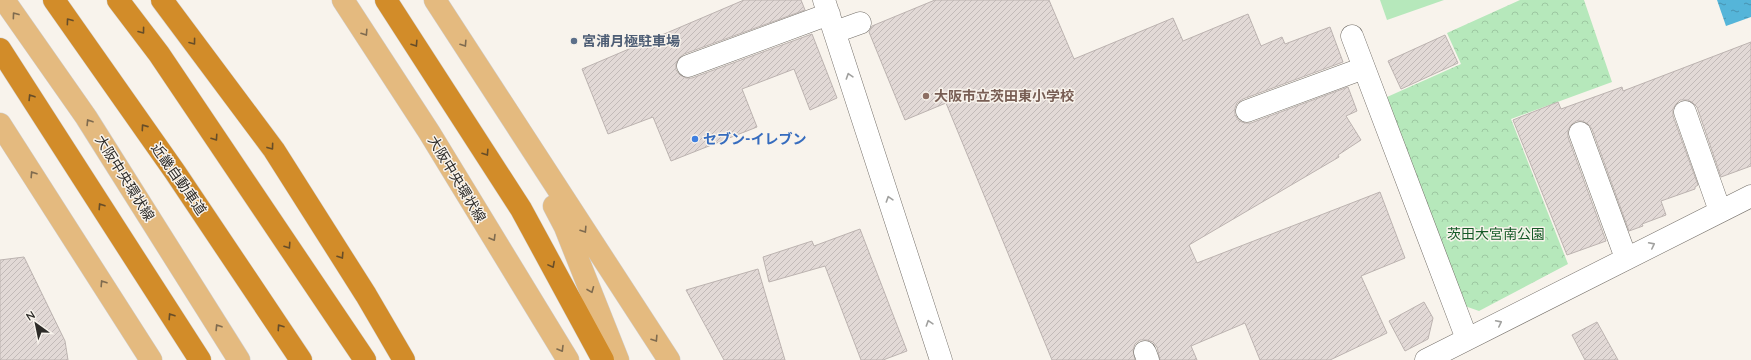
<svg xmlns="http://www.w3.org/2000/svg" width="1751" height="360" viewBox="0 0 1751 360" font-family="Quicksand,'Noto Sans JP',sans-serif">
<defs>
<pattern id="park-crowns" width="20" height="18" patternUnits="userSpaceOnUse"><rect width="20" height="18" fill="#b6e8bb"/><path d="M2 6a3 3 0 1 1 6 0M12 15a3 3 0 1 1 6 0" fill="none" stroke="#9dc7a1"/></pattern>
<pattern id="water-ripples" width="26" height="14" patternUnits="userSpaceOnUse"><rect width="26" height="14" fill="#55b5d9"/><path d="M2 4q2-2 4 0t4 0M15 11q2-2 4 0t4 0" fill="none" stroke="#4793b0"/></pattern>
<pattern id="building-hatch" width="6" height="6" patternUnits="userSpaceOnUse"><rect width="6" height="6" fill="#e2d9d6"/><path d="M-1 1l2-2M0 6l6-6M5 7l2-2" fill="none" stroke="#c2bab8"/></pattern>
</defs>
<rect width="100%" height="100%" fill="#f8f3ec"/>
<!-- park -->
<path fill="url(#park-crowns)" d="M1520,0H1584L1612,82L1511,119L1568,264L1479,311L1462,305L1387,97L1461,64L1447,33Z"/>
<!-- pitch -->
<path fill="#b6e8bb" d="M1380,0H1444L1387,20Z"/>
<!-- water -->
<path fill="url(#water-ripples)" d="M1717,0H1751V17L1726,26Z"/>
<!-- building -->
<path fill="url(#building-hatch)" stroke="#bcb3b0" d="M744,0H801L805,10L684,54L679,58L676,64V70L680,75L686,78H692L812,34L837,98L810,110L794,69L742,89L757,127L671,161L653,117L608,134L582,69Z
M935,0H1049L1074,59L1173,18L1183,41L1248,14L1261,46L1282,37L1285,44L1330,27L1343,62L1243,99L1237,103L1235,108V115L1239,121L1245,123H1251L1348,87L1357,111L1346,116L1361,140L1338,155L1339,157L1189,245L1197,263L1380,192L1405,258L1361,276L1387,333L1330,360H1260L1245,323L1191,346L1197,360H1160L1157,347L1153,342L1147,340H1140L1135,344L1133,350L1135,360H1052L946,103L905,120L869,32L872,26Z
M1445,35L1458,63L1401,89L1388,61Z
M1751,42V166L1721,177L1697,107L1693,103L1688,100H1680L1676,104L1673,109V116L1698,185L1695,187V189L1661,201L1666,215L1642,224L1643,226L1629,231L1592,129L1588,124L1582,121H1576L1571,125L1568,130V137L1606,241L1567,255L1513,120L1558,102L1561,109L1622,87L1623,91Z
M860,229L907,351L883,360H861L825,266L769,282L763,257L812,241L814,246Z
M24,257L65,341L68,360H0V260Z
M758,269L785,360H724L686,290Z
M1424,302L1433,318L1428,339L1405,351L1389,321Z
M1597,322L1618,360H1585L1572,335Z"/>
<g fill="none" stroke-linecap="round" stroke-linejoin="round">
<!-- minor casing -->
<g stroke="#746f69" stroke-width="23">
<path id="minor" d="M824,0L941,360
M835,32L860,23
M1352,36L1467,339
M688,66L829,14
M1247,111L1364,68
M1685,112L1720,211
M1580,133L1626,258
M1145,352L1148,360
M1426,360L1751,196"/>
</g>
<!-- major casing -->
<g stroke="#d1d0d0" stroke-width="23">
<path id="major" d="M4,0L86,117L239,360
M343,0L429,132L568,360
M435,0L669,360
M0,124L151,360
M554,206L565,227L618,360"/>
</g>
<!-- highway casing -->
<g stroke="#d1d0d0" stroke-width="23">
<path id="highway" d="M54,0L175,172L301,360
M118,0L159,54L365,360
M162,0L274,150L366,295L404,360
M386,0L521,209L603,360
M0,49L200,360"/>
</g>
<!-- minor -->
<use href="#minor" stroke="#fff" stroke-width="22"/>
<!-- major -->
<use href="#major" stroke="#e4ba7f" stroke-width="22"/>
<!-- highway -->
<use href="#highway" stroke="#d28c29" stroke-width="22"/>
</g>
<!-- one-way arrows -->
<defs><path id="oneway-chevron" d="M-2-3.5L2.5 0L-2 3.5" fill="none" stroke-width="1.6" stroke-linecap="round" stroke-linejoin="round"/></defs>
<g stroke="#7f6b4f">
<use href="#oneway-chevron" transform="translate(15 15) rotate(-126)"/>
<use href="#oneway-chevron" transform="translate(365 33) rotate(57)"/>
<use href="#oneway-chevron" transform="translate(464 44) rotate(57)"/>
<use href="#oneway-chevron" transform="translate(89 122) rotate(-122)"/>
<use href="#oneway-chevron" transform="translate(33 174) rotate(-123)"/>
<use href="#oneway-chevron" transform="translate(584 230) rotate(57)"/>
<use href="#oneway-chevron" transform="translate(493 238) rotate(59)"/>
<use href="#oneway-chevron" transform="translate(103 283) rotate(-123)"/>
<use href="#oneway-chevron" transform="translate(591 290) rotate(68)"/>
<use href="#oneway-chevron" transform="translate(218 327) rotate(-122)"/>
<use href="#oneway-chevron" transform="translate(655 339) rotate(57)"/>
<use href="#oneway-chevron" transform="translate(561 349) rotate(59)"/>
</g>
<g stroke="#674d28">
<use href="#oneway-chevron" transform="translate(69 21) rotate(-126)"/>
<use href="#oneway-chevron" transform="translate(142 31) rotate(53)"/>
<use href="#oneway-chevron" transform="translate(193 42) rotate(53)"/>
<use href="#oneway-chevron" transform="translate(415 44) rotate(57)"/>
<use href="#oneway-chevron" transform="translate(31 97) rotate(-122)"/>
<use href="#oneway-chevron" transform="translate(144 127) rotate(-125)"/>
<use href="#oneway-chevron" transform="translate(215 138) rotate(56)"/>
<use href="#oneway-chevron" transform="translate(271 147) rotate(54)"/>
<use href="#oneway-chevron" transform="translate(486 153) rotate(57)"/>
<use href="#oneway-chevron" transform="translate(101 206) rotate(-123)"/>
<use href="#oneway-chevron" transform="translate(288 246) rotate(56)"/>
<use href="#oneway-chevron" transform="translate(341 256) rotate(57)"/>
<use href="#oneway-chevron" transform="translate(552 265) rotate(62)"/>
<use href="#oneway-chevron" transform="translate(171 316) rotate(-123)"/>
<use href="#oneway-chevron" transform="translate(280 327) rotate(-124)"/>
</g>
<g stroke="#a0a09e">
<use href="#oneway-chevron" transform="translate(849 76) rotate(-108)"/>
<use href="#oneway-chevron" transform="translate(889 199) rotate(-108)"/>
<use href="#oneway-chevron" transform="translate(1652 245) rotate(-27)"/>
<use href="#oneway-chevron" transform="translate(929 323) rotate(-108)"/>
<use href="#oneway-chevron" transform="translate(1499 323) rotate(-27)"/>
</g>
<!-- markers -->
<circle fill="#5c6f8a" stroke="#f8f3ec" stroke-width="1.5" cx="574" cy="41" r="4"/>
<circle fill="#8d6e63" stroke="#f8f3ec" stroke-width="1.5" cx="926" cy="96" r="4"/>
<circle fill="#3f7fe0" stroke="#f8f3ec" stroke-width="1.5" cx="695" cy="139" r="4"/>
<g text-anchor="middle" stroke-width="3" stroke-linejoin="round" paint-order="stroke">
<!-- service labels -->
<g font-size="14" font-weight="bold" fill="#4e5e75" stroke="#f8f3ec" text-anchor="start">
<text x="582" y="46">宮浦月極駐車場</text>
</g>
<!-- education labels -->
<g font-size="14" font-weight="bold" fill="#785e54" stroke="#f8f3ec" text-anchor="start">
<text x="934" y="101">大阪市立茨田東小学校</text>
</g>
<!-- shop labels -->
<g font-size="14" font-weight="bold" fill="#366cbe" stroke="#f8f3ec" text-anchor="start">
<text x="703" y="144">セブン-イレブン</text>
</g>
<!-- street labels -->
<g font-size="14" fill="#2d2b28" stroke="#f8f3ec">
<text transform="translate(125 178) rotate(58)" y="5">大阪中央環状線</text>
<text transform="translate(179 179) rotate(55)" y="5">近畿自動車道</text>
<text transform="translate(457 179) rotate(59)" y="5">大阪中央環状線</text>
</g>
<!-- park labels -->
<g font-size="14" fill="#155a26" stroke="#f8f3ec">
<text x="1496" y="239">茨田大宮南公園</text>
</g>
</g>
<!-- north arrow -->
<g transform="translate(36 324) rotate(327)" stroke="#f8f3ec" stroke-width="3" paint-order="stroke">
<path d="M0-3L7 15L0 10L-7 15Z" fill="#2d2b28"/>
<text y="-6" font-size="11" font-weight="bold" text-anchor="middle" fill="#2d2b28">N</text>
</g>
</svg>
